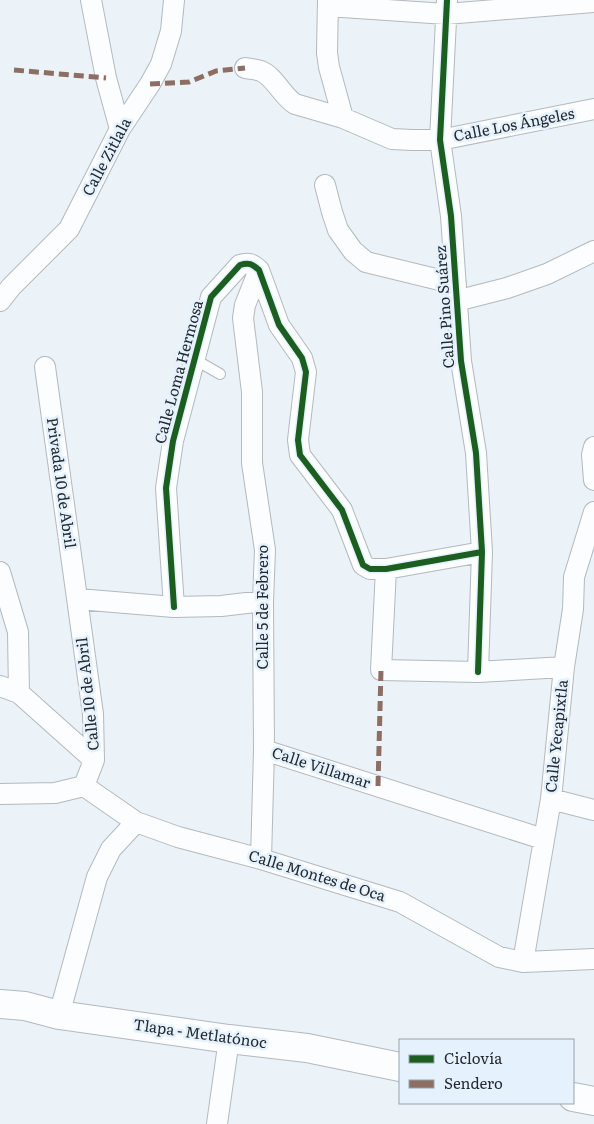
<svg xmlns="http://www.w3.org/2000/svg" width="594" height="1124" viewBox="0 0 594 1124" font-family="Literata,serif">
<rect width="100%" height="100%" fill="#ebf2f8"/>
<g fill="none" stroke-linecap="round" stroke-linejoin="round">
<!-- service casing -->
<g stroke="#b3b9be" stroke-width="12">
<path id="service" d="M194,359L220,374"/>
</g>
<!-- minor casing -->
<g stroke="#b3b9be" stroke-width="22">
<path id="minor" d="M91,0L106,78L120,129
M328,0L327,53L329,67L343,118
M447,0L440,140L451,216L461,361L476,453L482,552L478,672
M328,6L446,14L594,2
M245,68C250,69 256,69 261,71C275,77 282,96 295,104L343,118L392,139L412,140H440L594,109
M325,185L332,212L338,230L353,251L366,262L456,284
M259,270L245,305L243,318L252,392V463L265,550L263,601L264,750L261,859
M0,301L11,287L69,229L120,129L150,84L161,64L171,31L174,0
M456,301L507,288L547,274L594,251
M45,367L93,714L94,760L84,786
M594,447L592,455L594,480
M386,569L381,670L478,672L564,667
M0,572L18,632L19,693L94,760
M78,599L174,607L221,606L263,601
M174,607L166,488L173,441L211,297L240,265C249,262 252,264 259,270L279,325L302,358L306,372L298,440L300,455L342,510L363,565L370,569H386L482,552
M0,686L19,693
M264,750L543,839
M84,786L136,822L178,837L261,859L400,902L499,957L523,962L594,959
M0,794L55,793L84,786
M551,799L594,810
M523,962L551,799L564,667L573,609L574,577L594,512
M59,1015L97,877L111,849L136,822
M217,1124L229,1039"/>
</g>
<!-- secondary casing -->
<g stroke="#b3b9be" stroke-width="30">
<path id="secondary" d="M0,1004L25,1006L59,1015L229,1039L307,1048L400,1067
M573,1097L594,1101"/>
</g>
<!-- service -->
<use href="#service" stroke="#fcfdfe" stroke-width="10"/>
<!-- minor -->
<use href="#minor" stroke="#fcfdfe" stroke-width="20"/>
<!-- secondary -->
<use href="#secondary" stroke="#fcfdfe" stroke-width="28"/>
<!-- quiet -->
<path stroke="#8d6e63" stroke-width="5" stroke-dasharray="10 5" stroke-linecap="butt" d="M14,70L106,78
M150,84L189,82L216,71L245,68
M378,786L381,670"/>
<!-- cycleway casing -->
<g stroke="#e5f2fe" stroke-width="9">
<path id="cycleway" d="M447,0L440,140L451,216L461,361L476,453L482,552L478,672
M174,607L166,488L173,441L211,297L240,265C249,262 252,264 259,270L279,325L302,358L306,372L298,440L300,455L342,510L363,565L370,569H386L482,552"/>
</g>
<!-- cycleway -->
<use href="#cycleway" stroke="#1b5e20" stroke-width="6"/>
</g>
<g text-anchor="middle" stroke-width="5" stroke-linejoin="round" paint-order="stroke">
<!-- street labels -->
<g font-size="15" fill="#24292e" stroke="#e5f2fe">
<text transform="translate(514 125) rotate(-11)" y="5">Calle Los Ángeles</text>
<text transform="translate(107 157) rotate(-62)" y="5">Calle Zitlala</text>
<text transform="translate(445 307) rotate(-94)" y="5">Calle Pino Suárez</text>
<text transform="translate(179 372) rotate(-75)" y="5">Calle Loma Hermosa</text>
<text transform="translate(61 483) rotate(82)" y="5">Privada 10 de Abril</text>
<text transform="translate(263 607) rotate(-90)" y="5">Calle 5 de Febrero</text>
<text transform="translate(88 694) rotate(-96)" y="5">Calle 10 de Abril</text>
<text transform="translate(557 736) rotate(-84)" y="5">Calle Yecapixtla</text>
<text transform="translate(321 768) rotate(18)" y="5">Calle Villamar</text>
<text transform="translate(317 876) rotate(17)" y="5">Calle Montes de Oca</text>
<text transform="translate(200 1034) rotate(8)" y="5">Tlapa - Metlatónoc</text>
</g>
</g>
<!-- legend -->
<rect x="399" y="1039" width="175" height="65" fill="#e5f2fe" stroke="#98a2ab"/>
<rect x="409" y="1055" width="25" height="8" fill="#1b5e20" stroke="#98a2ab"/>
<text x="444" y="1064" font-size="15" fill="#24292e">Ciclovía</text>
<rect x="409" y="1080" width="25" height="8" fill="#8d6e63" stroke="#98a2ab"/>
<text x="444" y="1089" font-size="15" fill="#24292e">Sendero</text>
</svg>
